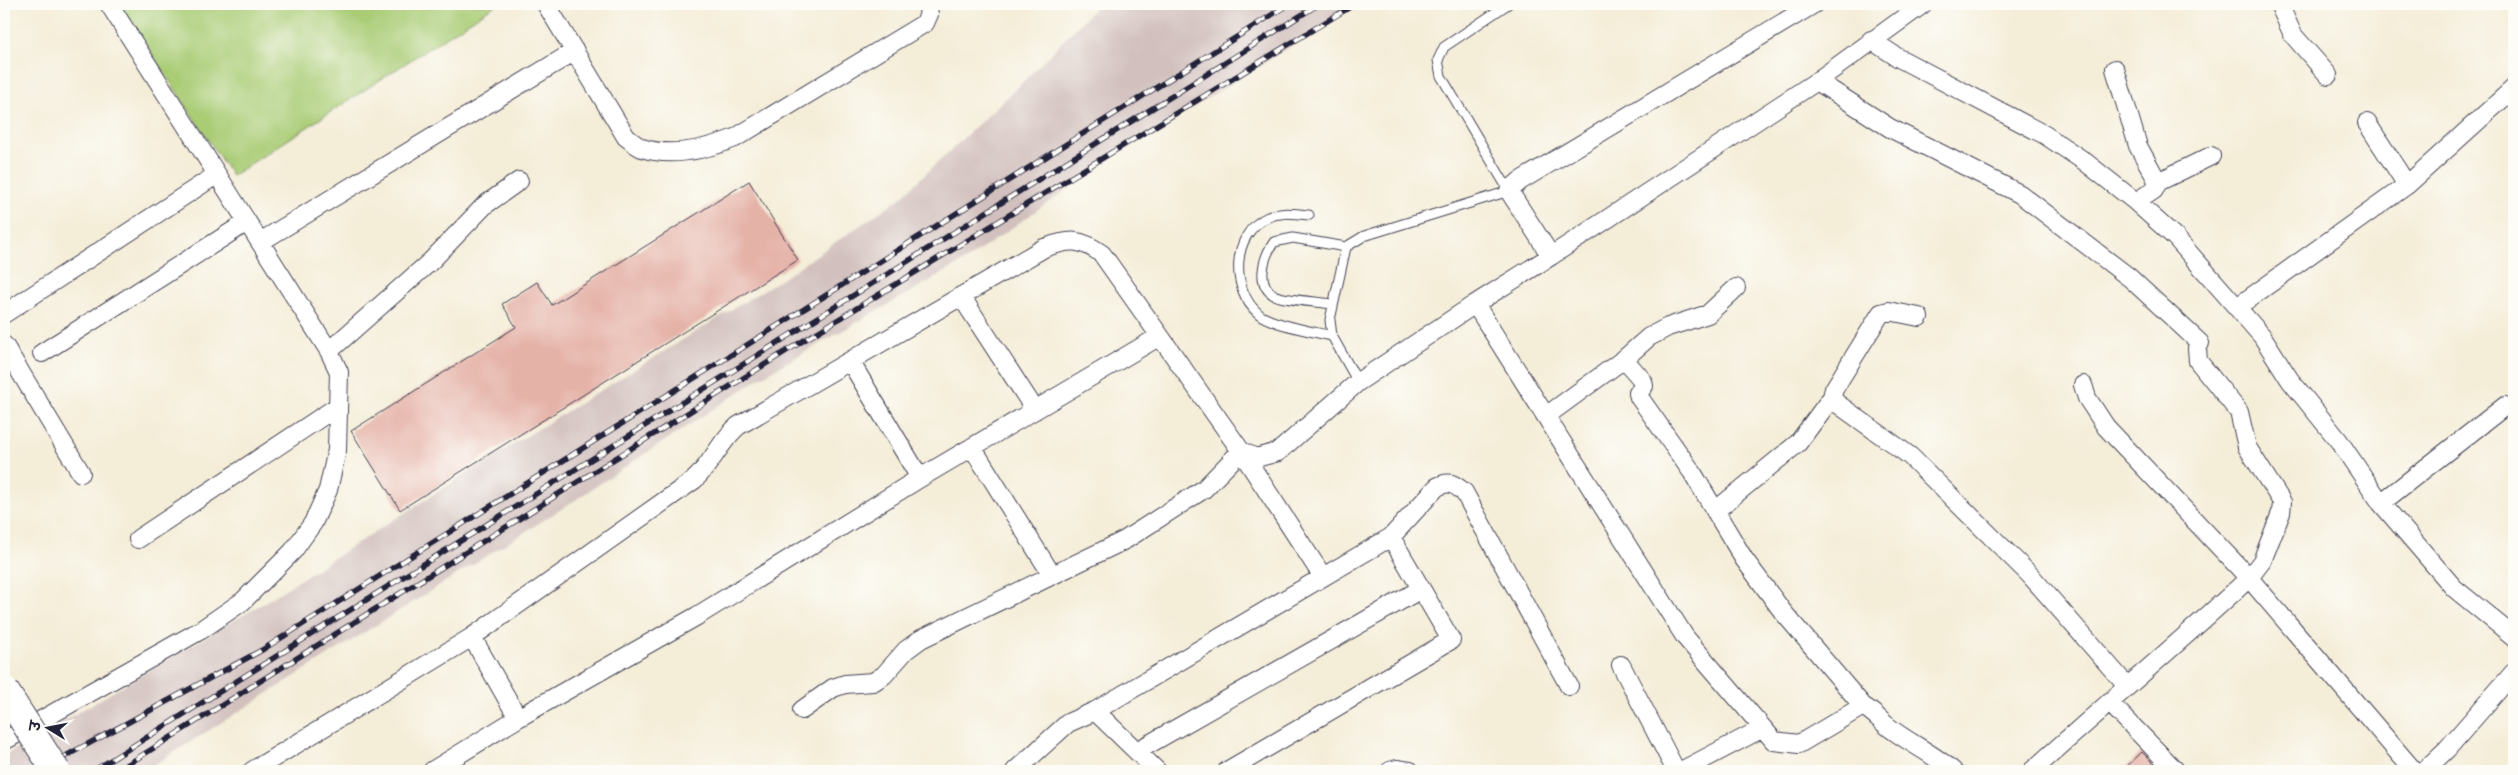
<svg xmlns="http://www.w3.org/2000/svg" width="2518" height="775" viewBox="0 0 2518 775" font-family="Caveat,'Playpen Sans Deva',sans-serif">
<rect width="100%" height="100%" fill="#fdfcf7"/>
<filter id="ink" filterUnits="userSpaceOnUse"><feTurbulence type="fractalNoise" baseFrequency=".02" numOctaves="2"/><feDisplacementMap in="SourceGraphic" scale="10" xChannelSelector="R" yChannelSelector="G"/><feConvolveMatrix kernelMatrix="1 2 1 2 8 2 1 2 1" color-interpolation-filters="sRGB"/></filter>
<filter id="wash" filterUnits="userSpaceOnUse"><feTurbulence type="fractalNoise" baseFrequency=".0096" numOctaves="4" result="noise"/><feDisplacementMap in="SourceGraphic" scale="20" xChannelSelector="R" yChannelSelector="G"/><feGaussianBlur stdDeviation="1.12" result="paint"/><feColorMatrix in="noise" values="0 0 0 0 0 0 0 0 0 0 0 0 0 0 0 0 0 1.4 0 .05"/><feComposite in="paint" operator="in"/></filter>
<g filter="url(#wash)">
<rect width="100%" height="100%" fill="#f4edd8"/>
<!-- industrial -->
<path fill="#d1c0bd" d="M1099,4H1359L1113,157L966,260L763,376L566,506L144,771H4V756L262,604L470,471L783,278L899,199L1023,82Z"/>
<!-- green -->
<path fill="#a9cc75" stroke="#667758" d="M119,4H497L232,176Z"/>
<g id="blocks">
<!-- building -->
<path fill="#e5b2a8" d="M749,181L798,260L400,510L351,431L516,327L502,304L537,282L552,305Z
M2142,752L2160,770L2122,771Z"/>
</g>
</g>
<g filter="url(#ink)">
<use href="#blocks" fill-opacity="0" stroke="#424053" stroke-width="1"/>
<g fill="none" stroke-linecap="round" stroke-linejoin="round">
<!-- lane casing -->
<g stroke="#424053" stroke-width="11">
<path id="lane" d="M1309,215C1295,214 1281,211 1268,217C1231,233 1230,290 1259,314C1270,324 1315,332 1332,336
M1332,304C1321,302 1282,300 1274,295C1255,284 1264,256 1274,242L1293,238L1346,247
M1358,382L1332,336L1330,320L1346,247L1364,236L1509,191L1441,76L1438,60L1444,47L1508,4"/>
</g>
<!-- street casing -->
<g stroke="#424053" stroke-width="20">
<path id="street" d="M546,4L626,137C631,141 637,146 642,148C672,158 707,149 735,138L925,23L929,14L927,4
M1814,4L1520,181L1509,191L1551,256L1475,304L1685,637L1774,741L1799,744L1863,706
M2279,4L2293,35L2328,75
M1871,40L1897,57L2045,135L2084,161L2136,202L2175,237L2262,336L2290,380L2339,441L2381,503L2454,588L2514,637
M2115,69L2138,146L2158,182L2154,190L2136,202
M1817,81L1890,128L2020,194L2130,278L2200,343L2197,348L2198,361L2239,412L2247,447L2282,502L2281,513L2262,561L2249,578L2106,427L2087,398L2083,385
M2367,123L2407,185
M2158,182L2211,156
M260,242L575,51
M1551,256L1817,81L1923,4
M961,296L1035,410
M2237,307L2407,185L2514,88
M4,314L216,175
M1919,317L1889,311L1881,313L1834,389L1832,397L1835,402L1910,456L2030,575L2127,686
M4,345L81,473
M329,351L431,261L485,205L519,181
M42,353L247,222
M1624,359L1643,381L1644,386L1638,393L1639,397L1692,472L1744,559L1783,612L1863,706C1875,713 1883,724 1894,731C1913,745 1935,755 1953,771
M850,361L920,478
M1546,416L1624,359L1649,337L1668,327L1708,314L1736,288
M972,447L1052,575
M2381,503L2505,406
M1715,511L1798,443L1832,397
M1391,537L1437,487C1449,480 1454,484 1464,492L1569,686
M138,539L338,406
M472,637L518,718
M1621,665L1676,771
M2109,702L2176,771
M802,710L833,688L845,684L873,682L884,675L906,650L921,639L1125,540L1204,489L1241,451L1323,577
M4,741L201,630L243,601L293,551L313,523L328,490L337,450L339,372L329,351L109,4
M1137,751L1421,589
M252,771L472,637L694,480C712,464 720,441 738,426L1044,248C1070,239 1080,238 1102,254L1241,451L1256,458L1278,452L1358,382L1475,304
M432,771L518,718L697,616L920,478L1160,336
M1015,771L1068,723L1095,711
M1157,771L1095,711L1391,537L1451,640L1227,771
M1390,771L1397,769L1410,771
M1681,771L1763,728
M2032,771C2104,706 2178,644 2249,578L2414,771
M2424,771L2447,749L2514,672"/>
</g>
<!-- lane -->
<use href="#lane" stroke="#fff" stroke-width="9"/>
<!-- street -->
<use href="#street" stroke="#fff" stroke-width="18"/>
<!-- rail casing -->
<g stroke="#22223b" stroke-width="5.5">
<path id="rail" d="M38,771L262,650L1289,4
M93,771L1319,4
M117,771L788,350L1355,4"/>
</g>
<!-- rail -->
<use href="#rail" stroke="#fdfcf7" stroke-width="4" stroke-dasharray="11" stroke-linecap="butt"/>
<!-- primary-bridge casing -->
<g stroke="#424053" stroke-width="30" stroke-linecap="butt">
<path id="primary-bridge" d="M4,690L56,771"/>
</g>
<!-- primary-bridge -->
<use href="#primary-bridge" stroke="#fff" stroke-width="28"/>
</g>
</g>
<!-- margin -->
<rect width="2518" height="775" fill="none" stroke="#fdfcf7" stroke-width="20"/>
<!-- north arrow -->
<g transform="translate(48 728) rotate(280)" stroke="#fdfcf7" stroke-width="4" paint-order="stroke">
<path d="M0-4L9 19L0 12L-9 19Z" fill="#22223b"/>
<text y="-8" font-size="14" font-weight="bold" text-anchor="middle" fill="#22223b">उ</text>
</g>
</svg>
